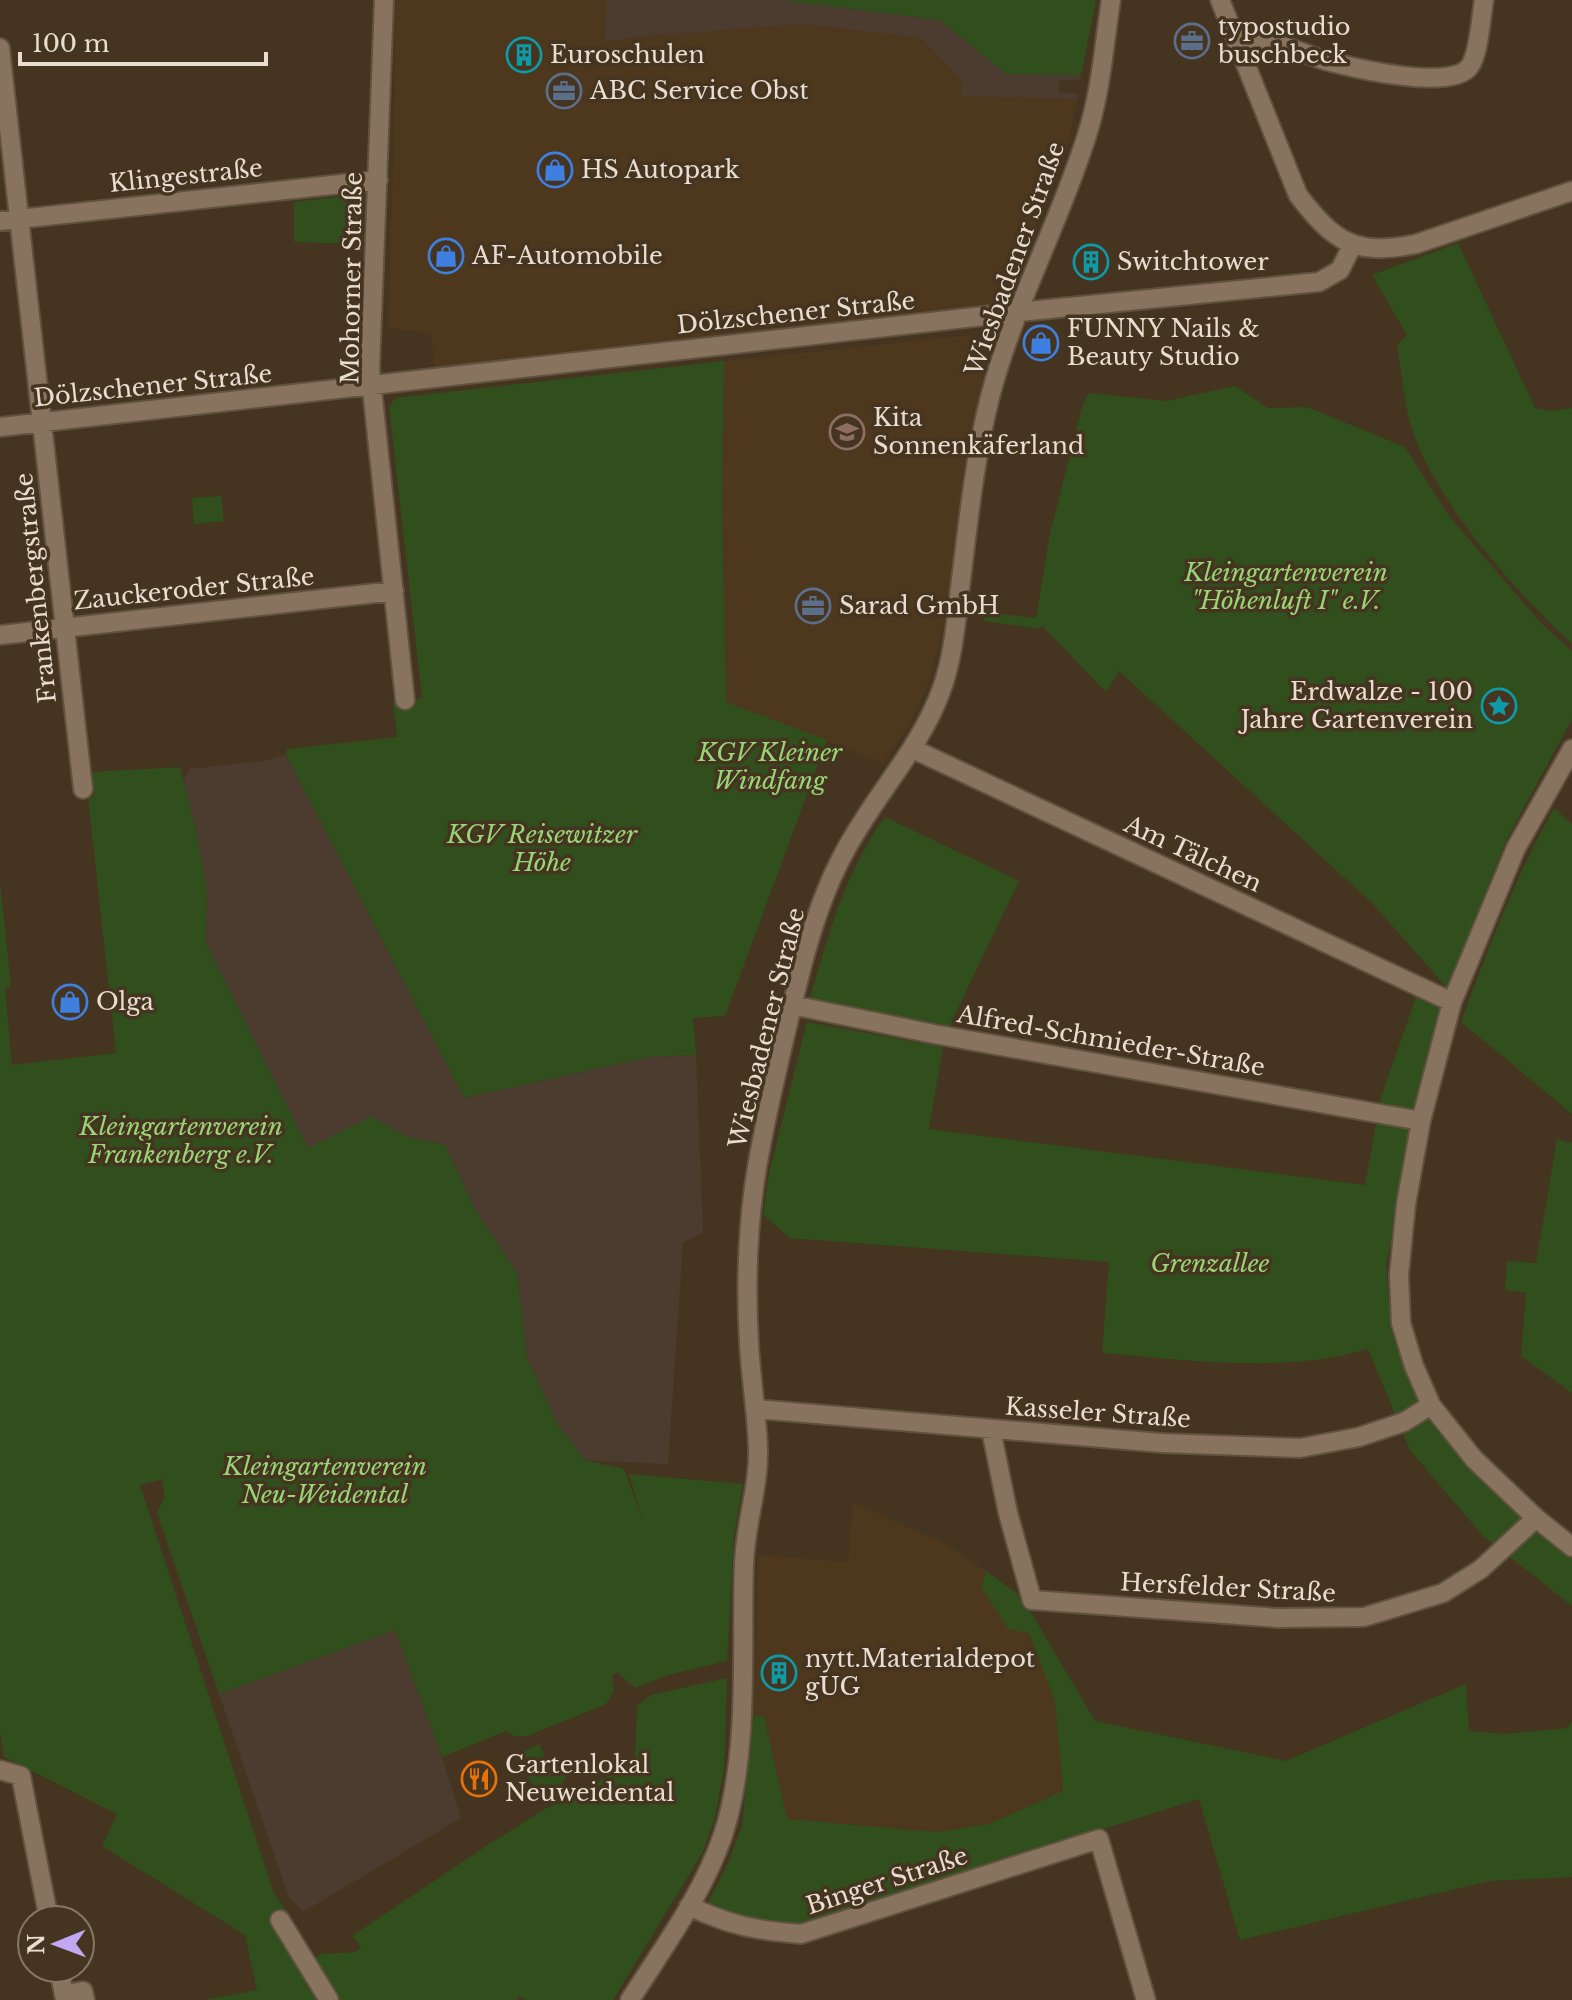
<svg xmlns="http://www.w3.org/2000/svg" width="1572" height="2000" viewBox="0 0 1572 2000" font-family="'Libre Baskerville',serif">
<rect width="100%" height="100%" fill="#45341f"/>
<!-- built -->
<path fill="#4e381d" d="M395,0H606L605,42L634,37L802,24L921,38L963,81L962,96L1077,99L1068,145L1004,303L435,369L431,333L388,328L395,92Z
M972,335L987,353L985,369L966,455L943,631L929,682L910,724L883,763L726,702L722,501L724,361Z
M853,1502L948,1545L986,1571L981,1587L1028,1633L1055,1702L1063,1791L989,1824L936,1832L787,1819L764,1716H753L758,1555L848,1562Z"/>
<!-- industrial -->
<path fill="#4b3c2f" d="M606,0H781L940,20L1006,74L1081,75L1080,80L1059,81V92L1078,94L1077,99L961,96L963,81L921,38L802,24L634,37L605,42Z
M286,755L464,1098L649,1057L696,1055L703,1232L683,1243L668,1464L585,1460L558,1425L527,1358L517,1273L475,1209L445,1145L405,1136L372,1117L308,1149L205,941L207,892L184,780L189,769L264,761Z
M395,1630L442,1757L461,1818L303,1912L289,1898L219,1694Z"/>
<!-- green -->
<path fill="#304f1c" d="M781,0H1096L1081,75L1006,74L940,20Z
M353,195L360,202L357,244L294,242V202Z
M1458,243L1535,408L1551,411L1572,408V644C1515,591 1428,495 1409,418C1403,394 1401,369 1397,345L1407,335L1372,275Z
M724,361L722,501L726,702L827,740L725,1016L693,1018L696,1055L649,1057L464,1098L286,755L287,749L397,737L393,702L422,698L389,407L395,398Z
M1235,386L1268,408L1307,407L1405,447L1449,516L1540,622L1572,651V719L1507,839L1447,988L1373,904L1119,671L1106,692L1043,627L1033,628L984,621L985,612L1036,618L1050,533L1083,404L1089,393L1166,401Z
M221,496L224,521L194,524L192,498Z
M180,767L196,830L207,892L205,941L308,1148L372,1116L405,1136L445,1145L475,1209L517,1273L527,1358L558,1425L585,1460L624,1469L643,1521L629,1474L743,1484L734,1535L727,1661L668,1675L635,1688L617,1672L612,1676L614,1691L606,1704L527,1736H514L506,1731L442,1757L395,1630L219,1694L157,1513L164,1498L163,1479L140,1485L274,1894L287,1911L281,1921L307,1963L321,1954L356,1952L361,1947L352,1936L491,1843L545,1809L614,1773L635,1756L637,1706L651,1695L727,1678L724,1769L715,1817L703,1852L613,2000H526L519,1996L516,2000H203L257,1990L245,1935L102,1846L117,1814L4,1757L0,1732V880L11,987L5,989L12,1065L116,1053L88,797L94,796L92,772Z
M1554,808L1572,824V1114L1461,1022C1488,948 1516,876 1554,808Z
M885,817L1019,881L948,1029L813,1003L810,998C828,936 846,869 885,817Z
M1416,997L1443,1010L1419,1100L1386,1266L1391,1330L1421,1411L1503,1497L1572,1557V1606L1483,1536L1410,1450L1368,1349C1283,1374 1189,1360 1102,1353L1109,1262L790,1238L763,1215L769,1173L807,1022L943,1047L929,1129L1365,1185L1380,1100Z
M1557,1139L1572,1143V1393L1521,1356L1526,1293L1505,1290L1507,1261L1536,1263Z
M986,1571L1022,1597L1095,1721L1286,1761L1466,1684L1469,1731L1504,1734L1568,1728L1572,1721V1877L1489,1881L1240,1940L1199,1799L808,1922L788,1925L744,1922L707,1904L728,1863L742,1826L753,1716H764L787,1819L936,1832L989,1824L1063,1791L1055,1702L1029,1633L1008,1629L981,1587Z
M539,1744L553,1773L548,1780L558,1770L567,1777L558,1788L566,1795L544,1806L520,1763L524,1751Z"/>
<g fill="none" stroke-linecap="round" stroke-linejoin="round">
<!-- minor casing -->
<g stroke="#605140" stroke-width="22">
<path id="minor" d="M384,0L370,370L405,700
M1220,0L1298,195C1335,243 1355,256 1416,244L1572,191
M0,48L83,789
M1238,48C1248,44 1258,41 1268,43C1289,45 1308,56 1327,61C1354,68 1453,92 1470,66C1479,53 1481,17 1484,0
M0,221L378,180
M0,427L1019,312L1319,282L1340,270L1352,246
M0,635L394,591
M913,749L1452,1002
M1572,749L1516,848L1452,1002L1421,1121L1406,1204L1399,1275L1401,1323L1414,1366L1431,1405L1474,1459L1536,1518L1572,1547
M792,1005L934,1034L1421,1121
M755,1409L1162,1443L1300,1448L1359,1437L1404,1422L1431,1405
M991,1430L1008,1513L1032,1600L1278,1618L1364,1617L1443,1593L1481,1569L1536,1518
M0,1770L21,1776L49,1920
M689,1906C732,1926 754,1930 801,1934L1099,1839L1146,2000
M280,1920L329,2000
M59,1968L64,1995L83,1991L85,2000
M630,2000C663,1948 703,1894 723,1835C750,1752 741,1651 744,1564C745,1525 759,1488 758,1449C757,1414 751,1379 749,1344C746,1292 747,1239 754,1187C760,1142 771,1097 781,1053C797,986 811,914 844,853C873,797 919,751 941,691C953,659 956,622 960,588C968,525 974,462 989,401C1012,309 1059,225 1087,135C1101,91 1104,45 1111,0"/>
</g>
<!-- minor -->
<use href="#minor" stroke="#88745e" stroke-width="18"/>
</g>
<!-- icons -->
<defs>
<g id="office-ring" transform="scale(1.8)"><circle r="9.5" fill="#45341f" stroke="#5c6f8a" stroke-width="1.5"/><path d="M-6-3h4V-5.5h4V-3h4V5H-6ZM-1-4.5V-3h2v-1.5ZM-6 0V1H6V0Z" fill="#5c6f8a"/></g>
<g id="building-ring" transform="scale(1.8)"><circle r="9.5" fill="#45341f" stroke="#0f9aa8" stroke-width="1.5"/><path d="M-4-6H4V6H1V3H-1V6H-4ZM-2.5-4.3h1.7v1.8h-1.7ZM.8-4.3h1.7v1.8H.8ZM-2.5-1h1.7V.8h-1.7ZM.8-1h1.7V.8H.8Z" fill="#0f9aa8"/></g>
<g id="shop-ring" transform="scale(1.8)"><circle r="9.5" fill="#45341f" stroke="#3f7fe0" stroke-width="1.5"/><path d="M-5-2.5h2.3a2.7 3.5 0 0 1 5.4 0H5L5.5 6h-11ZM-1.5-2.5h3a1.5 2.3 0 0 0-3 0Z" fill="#3f7fe0"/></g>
<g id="school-ring" transform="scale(1.8)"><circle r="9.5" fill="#45341f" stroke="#8d6e63" stroke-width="1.5"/><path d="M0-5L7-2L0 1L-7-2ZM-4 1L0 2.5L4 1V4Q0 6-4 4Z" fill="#8d6e63"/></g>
<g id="sight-ring" transform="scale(1.8)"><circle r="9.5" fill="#45341f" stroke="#0f9aa8" stroke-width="1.5"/><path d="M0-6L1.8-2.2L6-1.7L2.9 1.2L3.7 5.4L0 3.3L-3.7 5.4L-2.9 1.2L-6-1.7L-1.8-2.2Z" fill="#0f9aa8"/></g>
<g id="restaurant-ring" transform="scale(1.8)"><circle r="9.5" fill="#45341f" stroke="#e8710a" stroke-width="1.5"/><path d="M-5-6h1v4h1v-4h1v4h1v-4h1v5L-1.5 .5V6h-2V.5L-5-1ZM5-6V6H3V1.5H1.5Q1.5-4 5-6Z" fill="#e8710a"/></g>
</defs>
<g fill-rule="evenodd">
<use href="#office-ring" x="1192" y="41"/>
<use href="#building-ring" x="524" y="55"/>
<use href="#office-ring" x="564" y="91"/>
<use href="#shop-ring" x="555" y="170"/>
<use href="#shop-ring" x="446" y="256"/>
<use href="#building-ring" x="1091" y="262"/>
<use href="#shop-ring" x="1041" y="343"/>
<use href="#school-ring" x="847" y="432"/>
<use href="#office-ring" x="813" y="606"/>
<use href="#sight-ring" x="1499" y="706"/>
<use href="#shop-ring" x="70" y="1002"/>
<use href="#building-ring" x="779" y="1673"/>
<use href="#restaurant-ring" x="479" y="1779"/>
</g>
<g text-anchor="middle" stroke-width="7" stroke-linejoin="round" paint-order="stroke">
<!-- poi labels -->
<g font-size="24" fill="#e9ddd1" stroke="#45341f" text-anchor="start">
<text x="1218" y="35">typostudio<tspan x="1218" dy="28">buschbeck</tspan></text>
<text x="550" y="63">Euroschulen</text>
<text x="590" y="99">ABC Service Obst</text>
<text x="581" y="178">HS Autopark</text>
<text x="472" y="264">AF-Automobile</text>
<text x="1117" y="270">Switchtower</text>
<text x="1067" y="337">FUNNY Nails &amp;<tspan x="1067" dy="28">Beauty Studio</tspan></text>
<text x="873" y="426">Kita<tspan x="873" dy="28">Sonnenkäferland</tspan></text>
<text x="839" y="614">Sarad GmbH</text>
<text x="1473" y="700" text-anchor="end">Erdwalze - 100<tspan x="1473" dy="28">Jahre Gartenverein</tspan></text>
<text x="96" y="1010">Olga</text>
<text x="805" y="1667">nytt.Materialdepot<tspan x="805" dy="28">gUG</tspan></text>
<text x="505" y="1773">Gartenlokal<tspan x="505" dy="28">Neuweidental</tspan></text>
</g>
<!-- street labels -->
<g font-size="24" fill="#e9ddd1" stroke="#45341f">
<text transform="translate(186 176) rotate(-6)" y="8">Klingestraße</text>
<text transform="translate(1015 259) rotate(-70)" y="8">Wiesbadener Straße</text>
<text transform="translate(352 278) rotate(-89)" y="8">Mohorner Straße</text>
<text transform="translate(796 313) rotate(-6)" y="8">Dölzschener Straße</text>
<text transform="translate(153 386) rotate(-6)" y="8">Dölzschener Straße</text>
<text transform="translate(36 588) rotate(-96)" y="8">Frankenbergstraße</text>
<text transform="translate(194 589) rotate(-6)" y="8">Zauckeroder Straße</text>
<text transform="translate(1193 854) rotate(25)" y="8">Am Tälchen</text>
<text transform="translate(767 1028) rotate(-76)" y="8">Wiesbadener Straße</text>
<text transform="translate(1111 1041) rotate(10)" y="8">Alfred-Schmieder-Straße</text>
<text transform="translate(1098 1413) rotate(4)" y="8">Kasseler Straße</text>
<text transform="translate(1228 1588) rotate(3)" y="8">Hersfelder Straße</text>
<text transform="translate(887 1881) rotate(-18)" y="8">Binger Straße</text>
</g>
<!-- park labels -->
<g font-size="24" font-style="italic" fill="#98d576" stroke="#45341f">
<text x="1286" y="581">Kleingartenverein<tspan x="1286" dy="28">"Höhenluft I" e.V.</tspan></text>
<text x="770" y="761">KGV Kleiner<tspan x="770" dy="28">Windfang</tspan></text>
<text x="542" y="843">KGV Reisewitzer<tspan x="542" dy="28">Höhe</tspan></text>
<text x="181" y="1135">Kleingartenverein<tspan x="181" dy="28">Frankenberg e.V.</tspan></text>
<text x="1210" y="1272">Grenzallee</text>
<text x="325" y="1475">Kleingartenverein<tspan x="325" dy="28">Neu-Weidental</tspan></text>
</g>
</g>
<!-- north arrow -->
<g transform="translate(56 1944) rotate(269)"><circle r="38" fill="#45341f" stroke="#877866" stroke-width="2"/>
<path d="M0-6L14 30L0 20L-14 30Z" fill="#c1a8f3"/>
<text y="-12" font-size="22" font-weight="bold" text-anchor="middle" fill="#e9ddd1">N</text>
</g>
<!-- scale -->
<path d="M20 52v12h246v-12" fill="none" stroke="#e9ddd1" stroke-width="4"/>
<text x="32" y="52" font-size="24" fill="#e9ddd1" stroke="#45341f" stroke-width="6" paint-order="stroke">100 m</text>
</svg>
